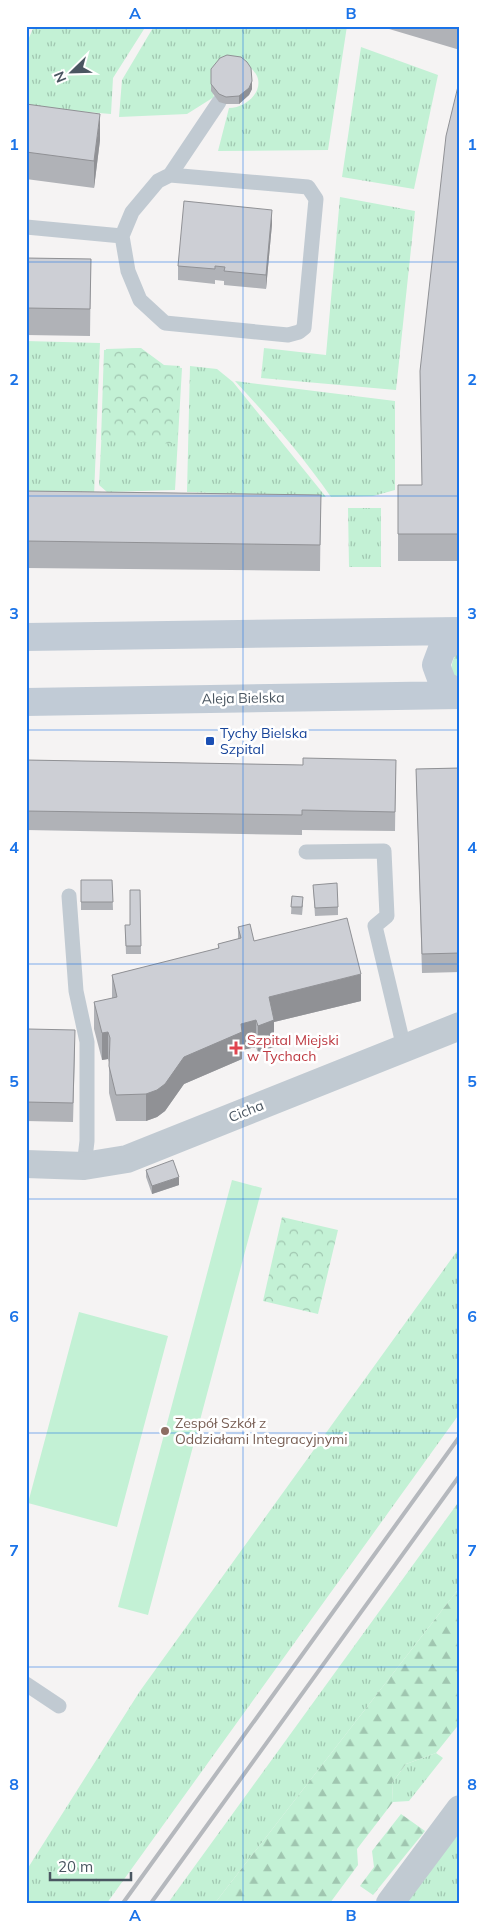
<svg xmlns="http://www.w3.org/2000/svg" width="486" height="1929" viewBox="0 0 486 1929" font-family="Mulish,sans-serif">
<defs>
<pattern id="grass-tufts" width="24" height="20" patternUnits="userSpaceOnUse" patternTransform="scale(1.25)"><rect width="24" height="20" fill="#c3f1d5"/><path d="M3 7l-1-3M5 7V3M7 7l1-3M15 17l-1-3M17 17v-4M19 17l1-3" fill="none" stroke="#a0c6b0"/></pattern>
<pattern id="forest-firs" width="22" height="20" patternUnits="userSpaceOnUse" patternTransform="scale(1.25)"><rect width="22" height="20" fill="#c3f1d5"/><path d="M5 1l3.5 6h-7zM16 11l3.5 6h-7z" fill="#a0c6b0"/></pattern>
<pattern id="park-crowns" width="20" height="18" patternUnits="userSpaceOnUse" patternTransform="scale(1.25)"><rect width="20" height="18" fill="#c3f1d5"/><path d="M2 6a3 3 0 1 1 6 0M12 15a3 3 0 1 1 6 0" fill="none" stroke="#a0c6b0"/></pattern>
</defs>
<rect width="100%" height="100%" fill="#f5f3f3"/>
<!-- grass -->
<path fill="url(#grass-tufts)" d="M34,26H146L113,78L111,114L26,107V45Z
M154,26H347L328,150L218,151L229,108C244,108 264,93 257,76C254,70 248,65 243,61C216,69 205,65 214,97L187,114L119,117L122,80Z
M361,47L438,75L414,189L342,177Z
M340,197L415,211L396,390L261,378L264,348L326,355Z
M26,341L100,343L94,496H26Z
M140,348L164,366L182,368L175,490L107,492L99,485L106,349Z
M190,366L217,369L233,382L326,497L187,492Z
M235,381L395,401V490L373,496L331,497C302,455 269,418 235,381Z
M348,508H381V567H349Z
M460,649V680C446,672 452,659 460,649Z
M460,1247V1413L107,1903H26V1871L140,1691Z
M460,1500V1587L215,1903H168Z
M436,1753L443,1758L409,1801L393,1802L392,1783L406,1764Z
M460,1829V1903H406Z"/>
<!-- forest -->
<path fill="url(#forest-firs)" d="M460,1587V1723L436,1753L406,1764L392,1783L393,1802L357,1849L358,1865L330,1903H215Z
M401,1814L425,1831L373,1895L360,1886L374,1867L372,1851Z"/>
<!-- park -->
<path fill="url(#park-crowns)" d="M141,348L164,365L180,366L177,444L101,440L104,350Z
M282,1217L338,1230L318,1314L263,1301Z"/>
<!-- pitch -->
<path fill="#c3f1d5" d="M232,1180L262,1188L148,1615L118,1607Z
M79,1312L168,1336L117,1527L28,1503Z"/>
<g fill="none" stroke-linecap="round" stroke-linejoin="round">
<!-- lane -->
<path stroke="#c1cad2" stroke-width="15" d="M170,175L308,187L316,199L304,328L299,332L288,335L165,323L140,300L128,271L122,236L132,212L158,181Z
M170,175L219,102
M26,227L122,236
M306,852L384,851L387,916L375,926L404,1048
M69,896L76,991L87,1042V1141L84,1166
M26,1684L59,1706"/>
<!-- street -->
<path stroke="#c1cad2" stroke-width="28" d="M26,1164L84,1166L127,1159L460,1026
M390,1903L460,1809"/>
<!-- secondary -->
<path stroke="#c1cbd6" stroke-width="28" d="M460,635L442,649L436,665L443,684L460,694
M26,637L460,631
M26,702L460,695"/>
<!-- rail -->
<path stroke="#b5b8bd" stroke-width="4" d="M123,1903L460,1436
M151,1903L460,1475"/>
</g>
<!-- wall -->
<path fill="#b0b2b7" d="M379,26H460V50Z
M211,69L252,89L249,95L239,104H226L219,102L211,91Z
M460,78V561H398V485H422L420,371Z
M26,104L100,140L94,188L26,179Z
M272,224L266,289L224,285V281L215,280V284L178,280V266Z
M26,258L91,259L90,336L26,335Z
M26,491L321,495L320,571L26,568Z
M26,760L303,765L396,760L395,831L302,830V835L26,830Z
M460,768V972L422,973L416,769Z
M81,880H112L113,910H81Z
M313,885L338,907V915L315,916Z
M140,890L141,954H126L125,925H130Z
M292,896L303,905L302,915L291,914Z
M238,927L254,941L361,1001L274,1022V1047L258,1053L256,1047L242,1050V1059L184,1084L165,1111L157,1117L146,1121H116L109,1093V1062L108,1059L102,1060L94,1029V1002L112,999V975L218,949V944L238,939Z
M75,1050L73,1122L26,1121V1059Z
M146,1170L179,1185L152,1194L146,1177Z"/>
<!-- shaded-wall -->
<path fill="#909195" d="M252,81V89L249,95L239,104V96Z
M100,114V140L94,188V161Z
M272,210V224L266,289V275Z
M361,974V1001L274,1022V1047L258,1053V1026L269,997Z
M256,1020V1047L242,1050V1059L184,1084L165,1111L157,1117L146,1121V1094L184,1057L241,1024Z
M108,1032V1059L102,1060V1033Z
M179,1177V1185L152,1194V1186Z"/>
<!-- building -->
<path fill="#cdcfd5" stroke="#909195" d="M227,55L241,57L247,62L251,68L252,81L249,88L239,96L226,97L219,94L211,84V69L220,58Z
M460,78V534H398V485H422L420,371L446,136Z
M26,104L100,114L94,161L26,152Z
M184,201L272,210L266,275L224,271L225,267L215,266V269L178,266Z
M26,258L91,259L90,309L26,308Z
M26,491L321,495L320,545L26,541Z
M303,758L396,760L395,812L302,810V815L26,811V760L303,765Z
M460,768V953L422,954L416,769Z
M81,880H112L113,902H81Z
M337,883L338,907L315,908L313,885Z
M130,890H140L141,946H126L125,925H130Z
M292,896L303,897L302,907H291Z
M347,918L361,974L269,997L274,1020L258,1026L256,1020L241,1024L242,1032L184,1057L165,1084L157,1090L146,1094L116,1095L109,1066L110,1038L108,1032L102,1033L94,1002L117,997L112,975L219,948L218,944L241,938L238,927L250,924L254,941Z
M28,1029L75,1030L73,1103L26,1102V1059H28Z
M173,1160L179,1177L152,1186L146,1170Z"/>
<!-- grid -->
<path fill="none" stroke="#1a73e8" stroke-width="1" stroke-opacity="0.55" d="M243,26V1903M26,262H460M26,496H460M26,730H460M26,964H460M26,1199H460M26,1433H460M26,1667H460"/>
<!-- markers -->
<rect fill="#1a4fb4" stroke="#fff" stroke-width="2" x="205" y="736" width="10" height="10" rx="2.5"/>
<path fill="#e0444e" stroke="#fff" stroke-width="2" d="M233.5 1040.5h5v5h5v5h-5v5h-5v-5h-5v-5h5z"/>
<circle fill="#8d6e63" stroke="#fff" stroke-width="2" cx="165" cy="1431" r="5"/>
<g text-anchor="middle" stroke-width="5" stroke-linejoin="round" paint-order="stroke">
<!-- street labels -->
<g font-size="14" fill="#4a5661" stroke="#fff">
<text transform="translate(243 698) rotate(-1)" y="5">Aleja Bielska</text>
<text transform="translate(246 1111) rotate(-22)" y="5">Cicha</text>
</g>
<!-- transit labels -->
<g font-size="14" fill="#164399" stroke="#fff" text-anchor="start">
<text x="220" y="738">Tychy Bielska<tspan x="220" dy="16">Szpital</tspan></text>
</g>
<!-- health labels -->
<g font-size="14" fill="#be3a42" stroke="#fff" text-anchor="start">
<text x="247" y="1045">Szpital Miejski<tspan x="247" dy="16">w Tychach</tspan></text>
</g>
<!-- education labels -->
<g font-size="14" fill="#785e54" stroke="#fff" text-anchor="start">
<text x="175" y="1428">Zespół Szkół z<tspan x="175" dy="16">Oddziałami Integracyjnymi</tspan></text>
</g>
</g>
<!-- border -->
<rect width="486" height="1929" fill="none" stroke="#ffffff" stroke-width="55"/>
<!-- north arrow -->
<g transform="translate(72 72) rotate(247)" stroke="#ffffff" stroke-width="4" paint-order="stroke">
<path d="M0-4L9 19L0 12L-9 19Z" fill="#4a5661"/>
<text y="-8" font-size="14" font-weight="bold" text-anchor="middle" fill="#4a5661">N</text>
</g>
<!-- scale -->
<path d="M50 1872v8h81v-8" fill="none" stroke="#4a5661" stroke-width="2.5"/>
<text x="58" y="1872" font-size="15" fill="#4a5661" stroke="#ffffff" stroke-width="4" paint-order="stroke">20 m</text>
<rect x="28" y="28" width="430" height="1874" fill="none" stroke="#1a73e8" stroke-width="2"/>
<g font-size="16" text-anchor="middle" font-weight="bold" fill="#1a73e8">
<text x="135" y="19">A</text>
<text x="351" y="19">B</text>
<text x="14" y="150">1</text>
<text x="472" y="150">1</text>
<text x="14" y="385">2</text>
<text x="472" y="385">2</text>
<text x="14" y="619">3</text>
<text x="472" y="619">3</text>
<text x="14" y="853">4</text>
<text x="472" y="853">4</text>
<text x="14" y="1087">5</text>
<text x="472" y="1087">5</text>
<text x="14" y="1322">6</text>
<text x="472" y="1322">6</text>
<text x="14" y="1556">7</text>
<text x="472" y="1556">7</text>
<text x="14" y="1790">8</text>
<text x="472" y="1790">8</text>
<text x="135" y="1921">A</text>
<text x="351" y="1921">B</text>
</g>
</svg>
